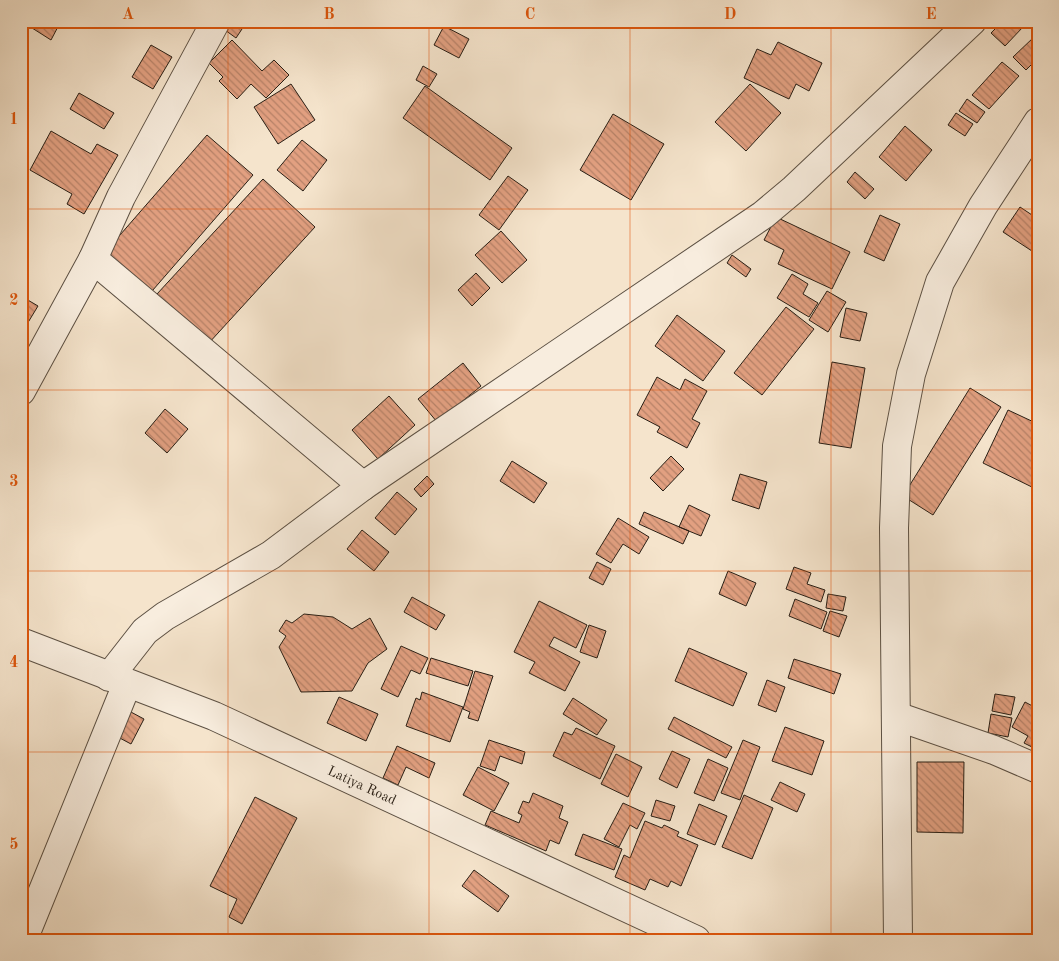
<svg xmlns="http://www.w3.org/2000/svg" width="1059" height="961" viewBox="0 0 1059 961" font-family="'Old Standard TT',serif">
<defs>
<pattern id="building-back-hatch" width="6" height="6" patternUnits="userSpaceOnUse" patternTransform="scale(1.25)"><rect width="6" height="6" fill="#e2a081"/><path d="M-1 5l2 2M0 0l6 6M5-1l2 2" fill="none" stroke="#b78268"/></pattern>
</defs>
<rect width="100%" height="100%" fill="#f5e4cc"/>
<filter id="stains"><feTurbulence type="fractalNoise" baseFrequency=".004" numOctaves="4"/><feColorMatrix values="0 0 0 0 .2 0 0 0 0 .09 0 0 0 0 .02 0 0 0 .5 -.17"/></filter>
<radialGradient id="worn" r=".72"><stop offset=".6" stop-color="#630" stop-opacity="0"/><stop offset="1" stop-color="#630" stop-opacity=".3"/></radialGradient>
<!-- building -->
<path fill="url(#building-back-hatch)" stroke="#291f15" d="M21,21H61L51,40Z
M231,21H238L244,26L236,38L225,30Z
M449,21H466L463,28Z
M494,21H510L506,28Z
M1003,21H1017L1023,27L1005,46L991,33Z
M444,26L469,39L459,58L434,45Z
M1034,37L1038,41V58L1026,70L1013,57Z
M232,40L262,71L274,60L289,75L266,98L251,84L237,99L219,81L223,77L209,63Z
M778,42L822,63L809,91L796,84L789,99L744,78L757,49L771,55Z
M151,45L172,57L153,89L132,77Z
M1002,62L1019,76L989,109L972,95Z
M423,66L437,74L429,87L416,80Z
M291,84L315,120L278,144L254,107Z
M750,84L781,113L746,151L715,122Z
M425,86L512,148L490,180L403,118Z
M79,93L114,113L104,129L70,109Z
M967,99L985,112L977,123L959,111Z
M956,113L973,124L965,136L948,125Z
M613,114L664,144L631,200L580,170Z
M905,126L932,150L906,181L879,157Z
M51,131L91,154L97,144L118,155L84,214L67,204L72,194L30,170Z
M207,135L253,175L139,306L93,266Z
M302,140L327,160L303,191L277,170Z
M855,172L874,189L865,199L847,182Z
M508,176L528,190L499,230L479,215Z
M263,179L315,227L197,356L145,307Z
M1020,207L1038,219V255L1003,232Z
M880,215L900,224L884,261L864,252Z
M776,217L850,252L832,289L778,264L784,250L764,240Z
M501,231L527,260L502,283L475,255Z
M732,255L751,269L746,277L727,263Z
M476,273L490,288L472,306L458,290Z
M792,274L808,284L803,294L818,303L809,317L777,298Z
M827,291L846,302L828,332L809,320Z
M21,296L38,306L21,334Z
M786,307L814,329L762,395L734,373Z
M846,308L867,313L860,341L840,337Z
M677,315L725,351L703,381L655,346Z
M832,362L865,368L851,448L819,443Z
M463,363L481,386L437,422L418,399Z
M657,377L680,390L685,379L707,391L692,419L700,423L687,448L657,432L660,427L637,415Z
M970,388L1001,407L933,515L903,496Z
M389,396L415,425L378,459L352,430Z
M165,409L188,429L167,453L145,433Z
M1008,410L1038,424V490L983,463Z
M671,456L684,469L663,491L650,478Z
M512,461L547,483L534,503L500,481Z
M740,474L767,482L759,509L732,500Z
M427,476L434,484L421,497L414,489Z
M397,492L417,509L395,535L375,518Z
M689,505L710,515L701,536L679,527Z
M644,512L689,531L683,544L639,524Z
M618,518L649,537L639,554L623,544L611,563L596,554Z
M362,530L389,552L374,571L347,549Z
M597,562L611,569L603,585L589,578Z
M794,567L811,573L807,584L825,590L821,602L786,589Z
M728,571L756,583L746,606L719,594Z
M828,594L846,597L843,611L826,608Z
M412,597L445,615L436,630L404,612Z
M795,599L827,612L821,629L789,616Z
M539,601L587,625L576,648L554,637L549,646L580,662L565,691L529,673L535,662L514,652Z
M830,611L847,616L839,637L823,631Z
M304,614L333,617L352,629L370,618L387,649L368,663L352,691L301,692L279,647L286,636L279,631L286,620L292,623Z
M589,625L606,631L597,658L580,652Z
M401,646L428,658L420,674L411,670L398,697L381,689Z
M689,648L747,673L733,706L675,681Z
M431,658L473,671L468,686L426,673Z
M794,659L841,674L834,694L788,678Z
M475,671L493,676L478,721L468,718L470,712L463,709Z
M767,680L785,687L776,712L758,705Z
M422,692L463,707L450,742L406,726L416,698L420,700Z
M995,694L1015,697L1011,715L992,711Z
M339,697L378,714L366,741L327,723Z
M573,698L607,720L597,735L563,714Z
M1025,702L1038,709V750L1024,743L1028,736L1012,727Z
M129,711L144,719L131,744L116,736Z
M991,714L1012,718L1008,737L988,733Z
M674,717L732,747L726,758L668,729Z
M785,727L824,741L812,775L772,761Z
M576,728L615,746L600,779L553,756L564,732L572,735Z
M489,740L525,752L522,764L500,756L495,771L480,766Z
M743,740L760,747L740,800L721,793Z
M397,746L435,763L429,778L406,767L398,785L383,778Z
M672,751L690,759L677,788L659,779Z
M616,754L642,767L628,797L601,784Z
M708,759L728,768L714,801L694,793Z
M917,762H964L963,833L917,832Z
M478,767L509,783L494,811L463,795Z
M780,782L805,794L797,812L771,800Z
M533,793L563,806L559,818L568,822L559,844L550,840L546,851L485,825L491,811L519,823L522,815L518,813L523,801L529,803Z
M744,795L773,808L752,859L722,847Z
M255,797L297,818L242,924L229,917L237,899L210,886Z
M656,800L675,806L670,821L651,816Z
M623,803L645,813L637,829L630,825L619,847L604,839Z
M699,804L727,816L715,845L687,834Z
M645,821L662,828L664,825L679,832L677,836L698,845L681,886L671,881L668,887L650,879L645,890L615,877L624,855L630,858Z
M583,834L622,849L614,870L575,855Z
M474,870L509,896L498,912L462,886Z"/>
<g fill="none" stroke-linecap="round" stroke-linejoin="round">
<!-- minor casing -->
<g stroke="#5c5043" stroke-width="30">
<g id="minor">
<path d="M93,259L363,486"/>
<path d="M21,391L93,259L121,197L216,21"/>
<path id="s1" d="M21,642L214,716L696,940"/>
<path d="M109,677L145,631L165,616L271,555L363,486L763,215L794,189L972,21"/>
<path d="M896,716L994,750L1038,769"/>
<path d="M23,940L127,684"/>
<path d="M898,940L894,528L897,446L911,374L940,282L983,206L1038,122"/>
</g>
</g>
<!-- minor -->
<use href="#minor" stroke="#f8edde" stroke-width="28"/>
</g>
<!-- grid -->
<path fill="none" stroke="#de560c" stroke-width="1" stroke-opacity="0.55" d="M228,21V940M429,21V940M630,21V940M831,21V940M21,209H1038M21,390H1038M21,571H1038M21,752H1038"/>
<g text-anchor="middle" stroke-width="4" stroke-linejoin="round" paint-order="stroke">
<!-- street labels -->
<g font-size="14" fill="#291f15" stroke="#f8edde">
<text dy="5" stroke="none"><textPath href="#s1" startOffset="370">Latiya Road</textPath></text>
</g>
</g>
<!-- margin -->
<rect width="1059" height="961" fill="none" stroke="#f5e4cc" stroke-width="55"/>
<rect x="28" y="28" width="1004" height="906" fill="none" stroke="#de560c" stroke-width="2"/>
<g font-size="16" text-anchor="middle" font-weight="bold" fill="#de560c">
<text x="128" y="19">A</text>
<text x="329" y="19">B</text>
<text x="530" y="19">C</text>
<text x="730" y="19">D</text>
<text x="931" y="19">E</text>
<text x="14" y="124">1</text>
<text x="14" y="305">2</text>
<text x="14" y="486">3</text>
<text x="14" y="667">4</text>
<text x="14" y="849">5</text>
</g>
<rect width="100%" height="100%" filter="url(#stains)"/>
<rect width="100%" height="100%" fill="url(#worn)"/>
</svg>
